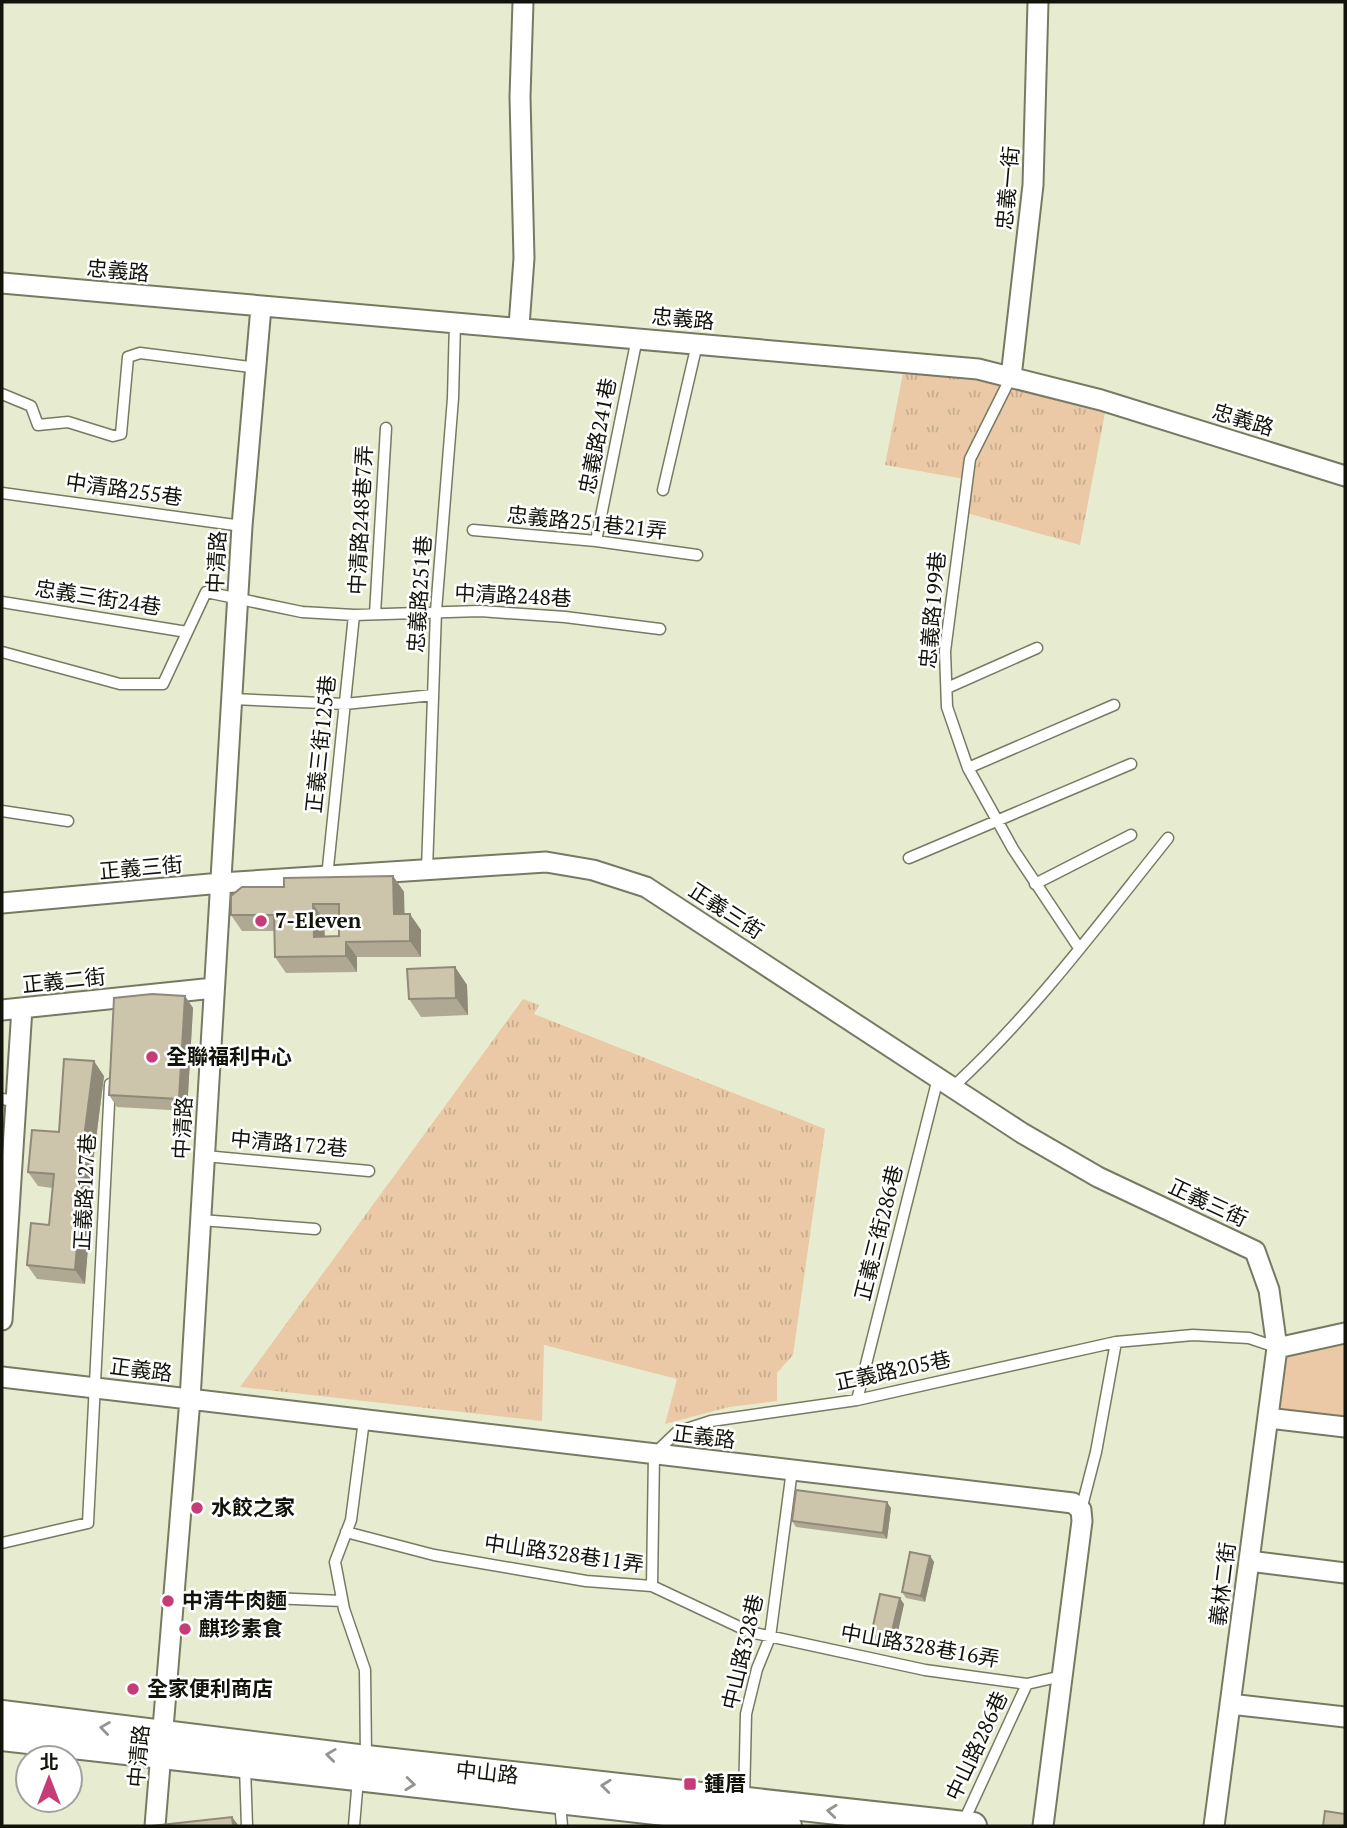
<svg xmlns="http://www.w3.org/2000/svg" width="1347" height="1828" viewBox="0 0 1347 1828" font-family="'PT Serif','Noto Sans TC',serif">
<defs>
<pattern id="grass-tufts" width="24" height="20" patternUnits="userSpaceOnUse" patternTransform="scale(1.75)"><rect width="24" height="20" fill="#ebc9a6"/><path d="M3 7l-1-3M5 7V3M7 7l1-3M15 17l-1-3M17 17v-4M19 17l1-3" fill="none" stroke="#c8ac8e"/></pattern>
</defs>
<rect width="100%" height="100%" fill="#e7ecd1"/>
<!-- grass -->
<path fill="url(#grass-tufts)" d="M904,368L1009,386L1105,413L1080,545L967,513L970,480L885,465Z
M523,999L539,1005L534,1014L825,1129L793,1355L777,1373V1401L729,1407L665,1424L677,1379L544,1345L542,1421L240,1387Z"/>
<!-- park -->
<path fill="#ebc9a6" d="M1345,1333V1427L1268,1418L1277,1348Z"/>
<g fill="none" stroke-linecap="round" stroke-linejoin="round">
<!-- lane casing -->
<g stroke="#777a63" stroke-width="13">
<path id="lane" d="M1011,377L970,459L945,651L947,707L968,768L1013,849L1079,948
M2,394L31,406L38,425L68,422L113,436L121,434L128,357L140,353L258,368
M663,490L697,344
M2,493L242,526
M473,530L596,541L697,555
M596,541L637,338
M2,602L187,632
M375,614L386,428
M2,652L120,684H163L206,592L302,612L354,615L480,611L565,617L660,629
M947,688L1037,648
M232,699L345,704L433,695
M968,768L1114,705
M2,811L68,821
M909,858L1131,764
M427,870L436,611L453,398L455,322
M327,877L354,615
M1035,884L1131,835
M954,1086C1035,1011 1099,924 1168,838
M2,1099L16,1101
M205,1156L369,1171
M201,1220L315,1229
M857,1400L938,1078
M364,1420L351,1520L335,1562L344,1609L365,1670L366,1757
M1081,1510L1096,1452L1116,1342
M346,1532L434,1555L586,1581L652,1586L750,1632L925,1670L1027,1684L1062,1676
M2,1543L88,1523L110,1084
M652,1586L654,1454L677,1432L711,1421L857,1400L1116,1342L1193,1335L1249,1338L1276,1347
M246,1597L342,1601
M245,1767L247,1826
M744,1800L746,1714L757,1669L770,1637L792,1470
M560,1802L562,1826
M963,1823L1027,1684
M354,1826L358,1778"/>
</g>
<!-- street casing -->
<g stroke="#777a63" stroke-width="23">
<path id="street" d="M2,283L978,369L1101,400L1345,476
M519,326L524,258L520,97L523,2
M1011,377L1033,185L1038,2
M2,903L221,883L546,862L593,870L646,887L1022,1133L1098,1177L1255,1251L1269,1290L1277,1348L1214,1826
M2,1010L214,988
M2,1320L22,1008
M1277,1348L1345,1333
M2,1377L1073,1503L1081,1510L1082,1521L1043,1826
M1268,1418L1345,1427
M1249,1561L1345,1573
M1230,1704L1345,1717
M155,1826L190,1399L242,526L261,307"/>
</g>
<!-- secondary casing -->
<g stroke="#777a63" stroke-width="30">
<path id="secondary" d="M2,1714L366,1759L973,1826
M2,1737L788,1826"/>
</g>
<!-- lane -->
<use href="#lane" stroke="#fff" stroke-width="10"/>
<!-- street -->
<use href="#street" stroke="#fff" stroke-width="19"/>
<!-- secondary -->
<use href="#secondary" stroke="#fff" stroke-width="26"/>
</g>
<!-- wall -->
<path fill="#afa993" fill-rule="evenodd" d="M393,876L404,892V914L421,930V957H357V972L286,973L275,957L274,931H242L231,915L284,887ZM324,920H339V936L325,937Z
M455,967L467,985L468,1015L421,1017L409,999Z
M185,996L193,1008L187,1111L117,1107L109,1095Z
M104,1076L89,1194L92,1199L85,1284L37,1279L27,1265L49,1225L52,1188L38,1186L28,1172Z
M891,1508L887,1539L796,1527L792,1521Z
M930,1556L934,1562L925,1602L906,1598L902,1592Z
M904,1604L895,1645L875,1641L871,1635Z"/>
<!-- shaded-wall -->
<path fill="#8f8978" d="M393,876L404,892L405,930L394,914Z
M313,904L324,920L325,953L314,937Z
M410,914L421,930V957L410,941Z
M346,942L357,957V972L346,956Z
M455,967L467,985L468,1015L456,998Z
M185,996L193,1008L187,1111L179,1099Z
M94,1061L104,1076L89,1194L92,1199L85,1284L75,1270L78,1184Z
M887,1502L891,1508L887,1539L883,1533Z
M930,1556L934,1562L925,1602L921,1596Z
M900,1598L904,1604L895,1645L890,1639Z
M232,1817L239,1826H233Z"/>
<!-- building -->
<path fill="#ccc4ab" stroke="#8f8978" stroke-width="2" fill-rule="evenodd" d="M393,876L394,914H410V941L346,942V956L275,957L274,915H231V896L242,887H284V878ZM313,904H339V936L314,937Z
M455,967L456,998L409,999L407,969Z
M152,994L185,996L179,1099L109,1095L114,998Z
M64,1059L94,1061L78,1184H82L75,1270L27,1265L31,1223L49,1225L54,1174L28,1172L32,1130L59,1132Z
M796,1490L887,1502L883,1533L792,1521Z
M910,1552L930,1556L921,1596L902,1592Z
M880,1594L900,1598L890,1639L871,1635Z
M1325,1811L1345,1814V1826H1323Z
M232,1817L233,1826H151Z"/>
<!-- one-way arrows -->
<defs><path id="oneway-chevron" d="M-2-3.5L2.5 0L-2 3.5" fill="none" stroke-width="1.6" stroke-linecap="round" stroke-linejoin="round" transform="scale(1.75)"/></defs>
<g stroke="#949591">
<use href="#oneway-chevron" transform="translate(105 1728) rotate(-172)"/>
<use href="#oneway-chevron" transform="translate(331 1755) rotate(-173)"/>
<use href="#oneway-chevron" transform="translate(410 1784) rotate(6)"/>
<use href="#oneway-chevron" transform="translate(606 1786) rotate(-174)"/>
<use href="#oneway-chevron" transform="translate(832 1811) rotate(-174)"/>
</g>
<!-- markers -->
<g fill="#c63c77" stroke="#fff" stroke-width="2.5">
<circle cx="261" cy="921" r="7"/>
<circle cx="152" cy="1057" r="7"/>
<circle cx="197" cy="1508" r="7"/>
<circle cx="168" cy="1601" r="7"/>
<circle cx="185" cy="1629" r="7"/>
<circle cx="133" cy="1689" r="7"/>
<rect x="683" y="1777" width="14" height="14" rx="3.5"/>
</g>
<g text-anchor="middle" stroke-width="5" stroke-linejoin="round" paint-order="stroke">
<!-- street labels -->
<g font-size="21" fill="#12130a" stroke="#fff">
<text transform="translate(1008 188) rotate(-85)" y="7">忠義一街</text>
<text transform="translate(118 271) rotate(5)" y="7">忠義路</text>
<text transform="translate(683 319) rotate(5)" y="7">忠義路</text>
<text transform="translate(1243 420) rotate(17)" y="7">忠義路</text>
<text transform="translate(598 436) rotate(-79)" y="7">忠義路241巷</text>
<text transform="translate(124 490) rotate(8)" y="7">中清路255巷</text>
<text transform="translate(361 520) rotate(-87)" y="7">中清路248巷7弄</text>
<text transform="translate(587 523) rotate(6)" y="7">忠義路251巷21弄</text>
<text transform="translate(217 562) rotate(-87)" y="7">中清路</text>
<text transform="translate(420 594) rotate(-86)" y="7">忠義路251巷</text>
<text transform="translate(513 596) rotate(3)" y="7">中清路248巷</text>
<text transform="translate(98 598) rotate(9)" y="7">忠義三街24巷</text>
<text transform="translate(933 610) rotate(-85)" y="7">忠義路199巷</text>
<text transform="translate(321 744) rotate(-84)" y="7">正義三街125巷</text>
<text transform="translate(141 868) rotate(-5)" y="7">正義三街</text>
<text transform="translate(726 911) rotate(33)" y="7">正義三街</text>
<text transform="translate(64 981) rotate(-6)" y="7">正義二街</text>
<text transform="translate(183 1128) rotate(-87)" y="7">中清路</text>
<text transform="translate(289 1144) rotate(5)" y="7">中清路172巷</text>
<text transform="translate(85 1192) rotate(-87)" y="7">正義路127巷</text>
<text transform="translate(1208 1203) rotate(25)" y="7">正義三街</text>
<text transform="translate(879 1233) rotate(-76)" y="7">正義三街286巷</text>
<text transform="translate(141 1370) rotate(7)" y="7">正義路</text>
<text transform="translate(893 1371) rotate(-12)" y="7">正義路205巷</text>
<text transform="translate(704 1437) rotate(7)" y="7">正義路</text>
<text transform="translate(564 1554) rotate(8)" y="7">中山路328巷11弄</text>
<text transform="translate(1223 1584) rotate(-83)" y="7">義林二街</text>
<text transform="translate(920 1646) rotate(10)" y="7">中山路328巷16弄</text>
<text transform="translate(743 1652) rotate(-77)" y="7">中山路328巷</text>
<text transform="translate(977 1746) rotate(-65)" y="7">中山路286巷</text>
<text transform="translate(139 1756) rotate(-85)" y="7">中清路</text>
<text transform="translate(487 1773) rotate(6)" y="7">中山路</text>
</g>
<!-- poi labels -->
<g font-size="21" font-weight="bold" fill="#12130a" stroke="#fff" text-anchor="start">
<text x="275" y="928">7-Eleven</text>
<text x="166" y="1064">全聯福利中心</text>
<text x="211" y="1515">水餃之家</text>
<text x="182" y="1608">中清牛肉麵</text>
<text x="199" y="1636">麒珍素食</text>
<text x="147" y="1696">全家便利商店</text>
<text x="704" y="1791">鍾厝</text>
</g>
</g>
<!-- border -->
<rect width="1347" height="1828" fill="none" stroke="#12130a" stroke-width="7"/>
<!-- north arrow -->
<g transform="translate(49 1779)"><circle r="33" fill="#ffffff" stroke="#a0a19d" stroke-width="2"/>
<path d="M0-5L12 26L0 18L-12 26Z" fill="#c63c77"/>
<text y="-10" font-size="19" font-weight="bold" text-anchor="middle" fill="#12130a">北</text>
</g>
</svg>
